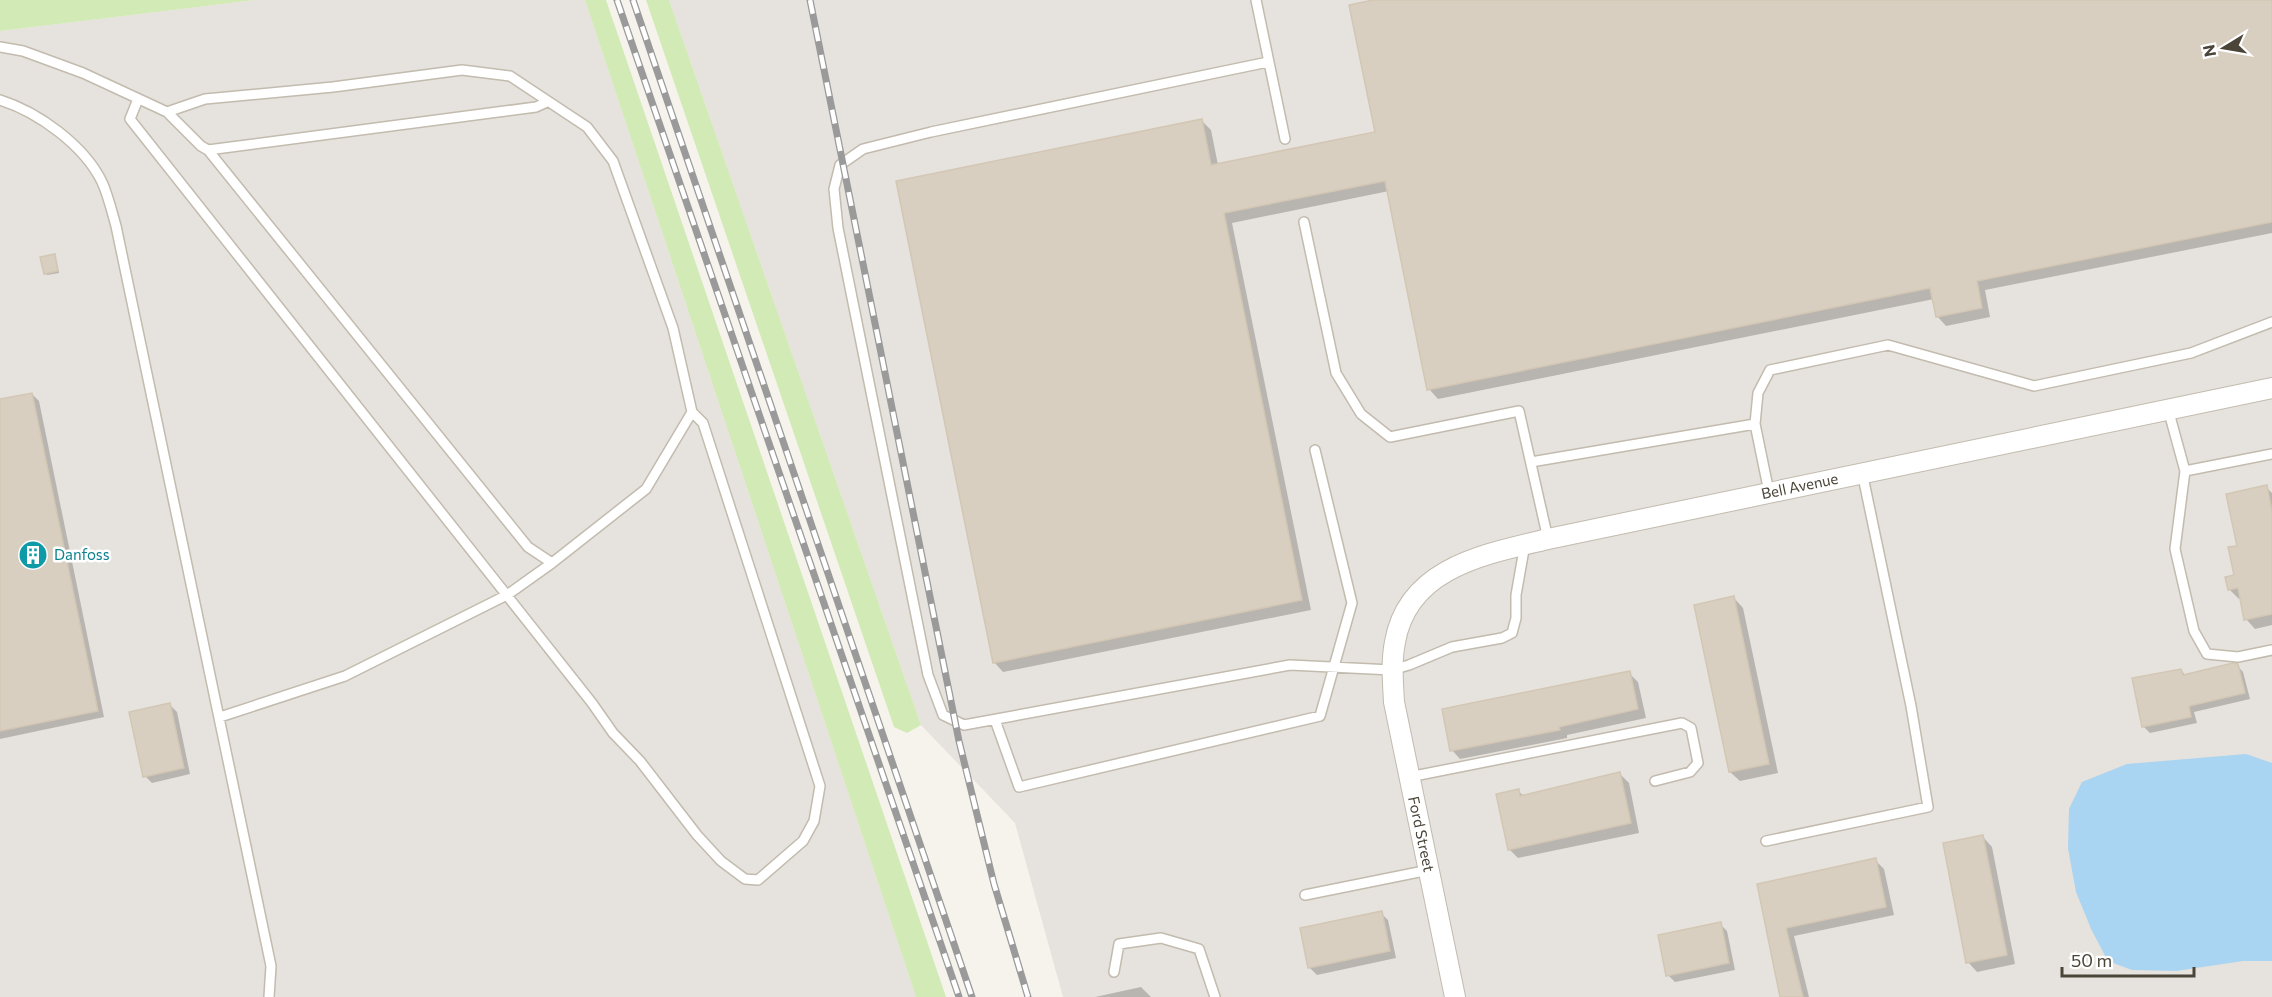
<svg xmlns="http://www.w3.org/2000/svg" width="2272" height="997" viewBox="0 0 2272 997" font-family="Commissioner,sans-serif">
<rect width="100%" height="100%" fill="#f6f3ec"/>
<!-- industrial -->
<path fill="#e6e2dd" d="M255,0H585L916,997H0V31Z
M669,0H2272V997H1063L1015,823L921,725Z"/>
<!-- green -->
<path fill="#d2eab5" d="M0,0H255L0,31Z
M585,0H606L946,997H916Z
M646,0H669L921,725L907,733L894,727Z"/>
<!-- water -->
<path fill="#a9d4f2" d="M2246,754L2272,763V961H2243L2176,971L2132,970L2108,961L2092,931L2076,892L2068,848L2069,809L2082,782L2127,764Z"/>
<!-- shadow -->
<path fill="#0003" d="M1380,0H2272V233L1985,290L1990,317L1946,326L1937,316L1934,299L1438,399L1429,389L1389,191L1232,223L1311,610L1003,672L994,662L1202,121L1211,130L1218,165L1376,133Z
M55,256L59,273L47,275L45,273Z
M32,394L39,401L104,717L0,739V401Z
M2266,487L2272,493V625L2255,629L2246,619L2241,598L2239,599L2229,589L2236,576L2239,547Z
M1734,598L1743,608L1778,773L1740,781L1730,772Z
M2237,665L2243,672L2250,699L2194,712L2197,723L2150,733L2144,727L2181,670L2186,676Z
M1629,673L1638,682L1646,718L1567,735V738L1460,759L1452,750Z
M170,705L177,712L190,774L152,783L145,776Z
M1619,773L1629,783L1639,833L1518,858L1509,849L1518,791L1524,796Z
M1983,837L1992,847L2015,964L1977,972L1968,962Z
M1875,860L1884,869L1894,915L1794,936L1809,997H1781L1758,885Z
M1381,913L1388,920L1396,958L1317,975L1310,968Z
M1720,924L1727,931L1735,970L1675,982L1668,975Z
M1141,987L1151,997H1095Z"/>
<!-- building -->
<path fill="#d8cfc1" stroke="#d3c7b4" stroke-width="1.5" d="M1373,0H2272V222L1977,281L1982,308L1936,317L1930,288L1427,390L1385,181L1224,213L1302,600L993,663L896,181L1202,119L1211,165L1375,132L1349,5Z
M55,254L58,271L44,274L40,257Z
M32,393L98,711L0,731V399Z
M2267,485L2272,511V614L2244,620L2238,588L2228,590L2225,577L2234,575L2228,547L2237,546L2226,494Z
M1734,596L1769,764L1729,772L1694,605Z
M2233,663L2238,664L2245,693L2189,706L2191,717L2142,727L2132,678L2181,669L2183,675Z
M1630,671L1638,709L1559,727L1560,730L1450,751L1442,709Z
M170,703L184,768L143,777L129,712Z
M1620,772L1631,823L1508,850L1496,794L1519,789L1520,796Z
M1983,835L2007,955L1966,963L1943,843Z
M1876,858L1886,907L1786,928L1803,997H1780L1757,884Z
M1382,911L1390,951L1308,968L1300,928Z
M1721,922L1729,963L1666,976L1658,935Z"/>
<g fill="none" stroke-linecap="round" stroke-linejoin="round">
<!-- service casing -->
<g stroke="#c2bbae" stroke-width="12">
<path id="service" d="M1256,0L1285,139
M0,47L23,51L83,73L167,112L201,146L208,150L528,547L552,563L646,489L692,412
M1268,62L931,132L863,149L840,165L834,189L838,228L928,675L943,715L964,725L1290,665L1392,670L1409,665L1452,647L1502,638L1512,633L1516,618V595L1525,544
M138,99L130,119L592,703L613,733L640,761L697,835L721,861L745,879L758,880L803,841L814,821L820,786L703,423L692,412L673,328L613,161L587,127L510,76L462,70L333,87L205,99L167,112
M0,100C38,112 84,145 102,182C108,195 112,212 116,226L271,966L269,997
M208,150L536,107L547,102
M1304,222L1336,373L1361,414L1390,437L1519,411L1548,539
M2168,409L2185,471L2272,454
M1531,462L1755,424
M2185,471L2175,549L2194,631L2207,654L2238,657L2272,650
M1769,492L1755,424L1758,393L1770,370L1888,345L2034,386L2191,353L2272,322
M220,717L345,676L507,595L552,563
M995,720L1019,787L1320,716L1352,603L1315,450
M1409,777L1682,723L1691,728L1698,763L1690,772L1655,781
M1766,841L1928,807L1911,706L1862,472
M1305,895L1429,870
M1114,972L1119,944L1161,938L1199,949L1215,997"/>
</g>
<!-- minor casing -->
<g stroke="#c2bbae" stroke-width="22">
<g id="minor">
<path id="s1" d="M1455,997L1394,702C1393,682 1391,662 1395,642C1408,567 1486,554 1548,539L2272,388"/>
</g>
</g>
<!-- service -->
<use href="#service" stroke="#fff" stroke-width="9"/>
<!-- minor -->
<use href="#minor" stroke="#fff" stroke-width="20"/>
<!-- rail casing -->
<g stroke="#9a9a9a" stroke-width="7">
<path id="rail" d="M617,0L959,997
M633,0L972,997
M810,0L959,741L994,884L1028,997"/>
</g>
<!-- rail -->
<use href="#rail" stroke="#fff" stroke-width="4.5" stroke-dasharray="14" stroke-linecap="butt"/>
</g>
<!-- icons -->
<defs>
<g id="building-disc" transform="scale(1.5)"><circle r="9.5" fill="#0f9aa8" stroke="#fff"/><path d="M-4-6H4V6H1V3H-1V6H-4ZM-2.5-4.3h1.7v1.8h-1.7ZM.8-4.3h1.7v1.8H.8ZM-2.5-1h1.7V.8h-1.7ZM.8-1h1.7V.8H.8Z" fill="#fff"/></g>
</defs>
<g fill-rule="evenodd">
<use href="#building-disc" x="33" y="555"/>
</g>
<g text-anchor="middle" stroke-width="5" stroke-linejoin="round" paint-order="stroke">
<!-- street labels -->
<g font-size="15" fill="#4b4439" stroke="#fff">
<text dy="5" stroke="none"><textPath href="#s1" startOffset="816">Bell Avenue</textPath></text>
<text transform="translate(1421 834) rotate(78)" y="5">Ford Street</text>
</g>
<!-- culture labels -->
<g font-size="15" fill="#0d838f" stroke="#fff" text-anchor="start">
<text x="54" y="560">Danfoss</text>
</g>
</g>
<!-- north arrow -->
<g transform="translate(2224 48) rotate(259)" stroke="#ffffff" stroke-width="4.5" paint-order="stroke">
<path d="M0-4.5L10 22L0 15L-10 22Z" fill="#4b4439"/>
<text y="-9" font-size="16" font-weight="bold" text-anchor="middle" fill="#4b4439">N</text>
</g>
<!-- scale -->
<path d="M2062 967v9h132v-9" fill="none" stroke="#4b4439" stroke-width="3"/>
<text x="2071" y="967" font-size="18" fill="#4b4439" stroke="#ffffff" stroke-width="4.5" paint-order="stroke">50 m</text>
</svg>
